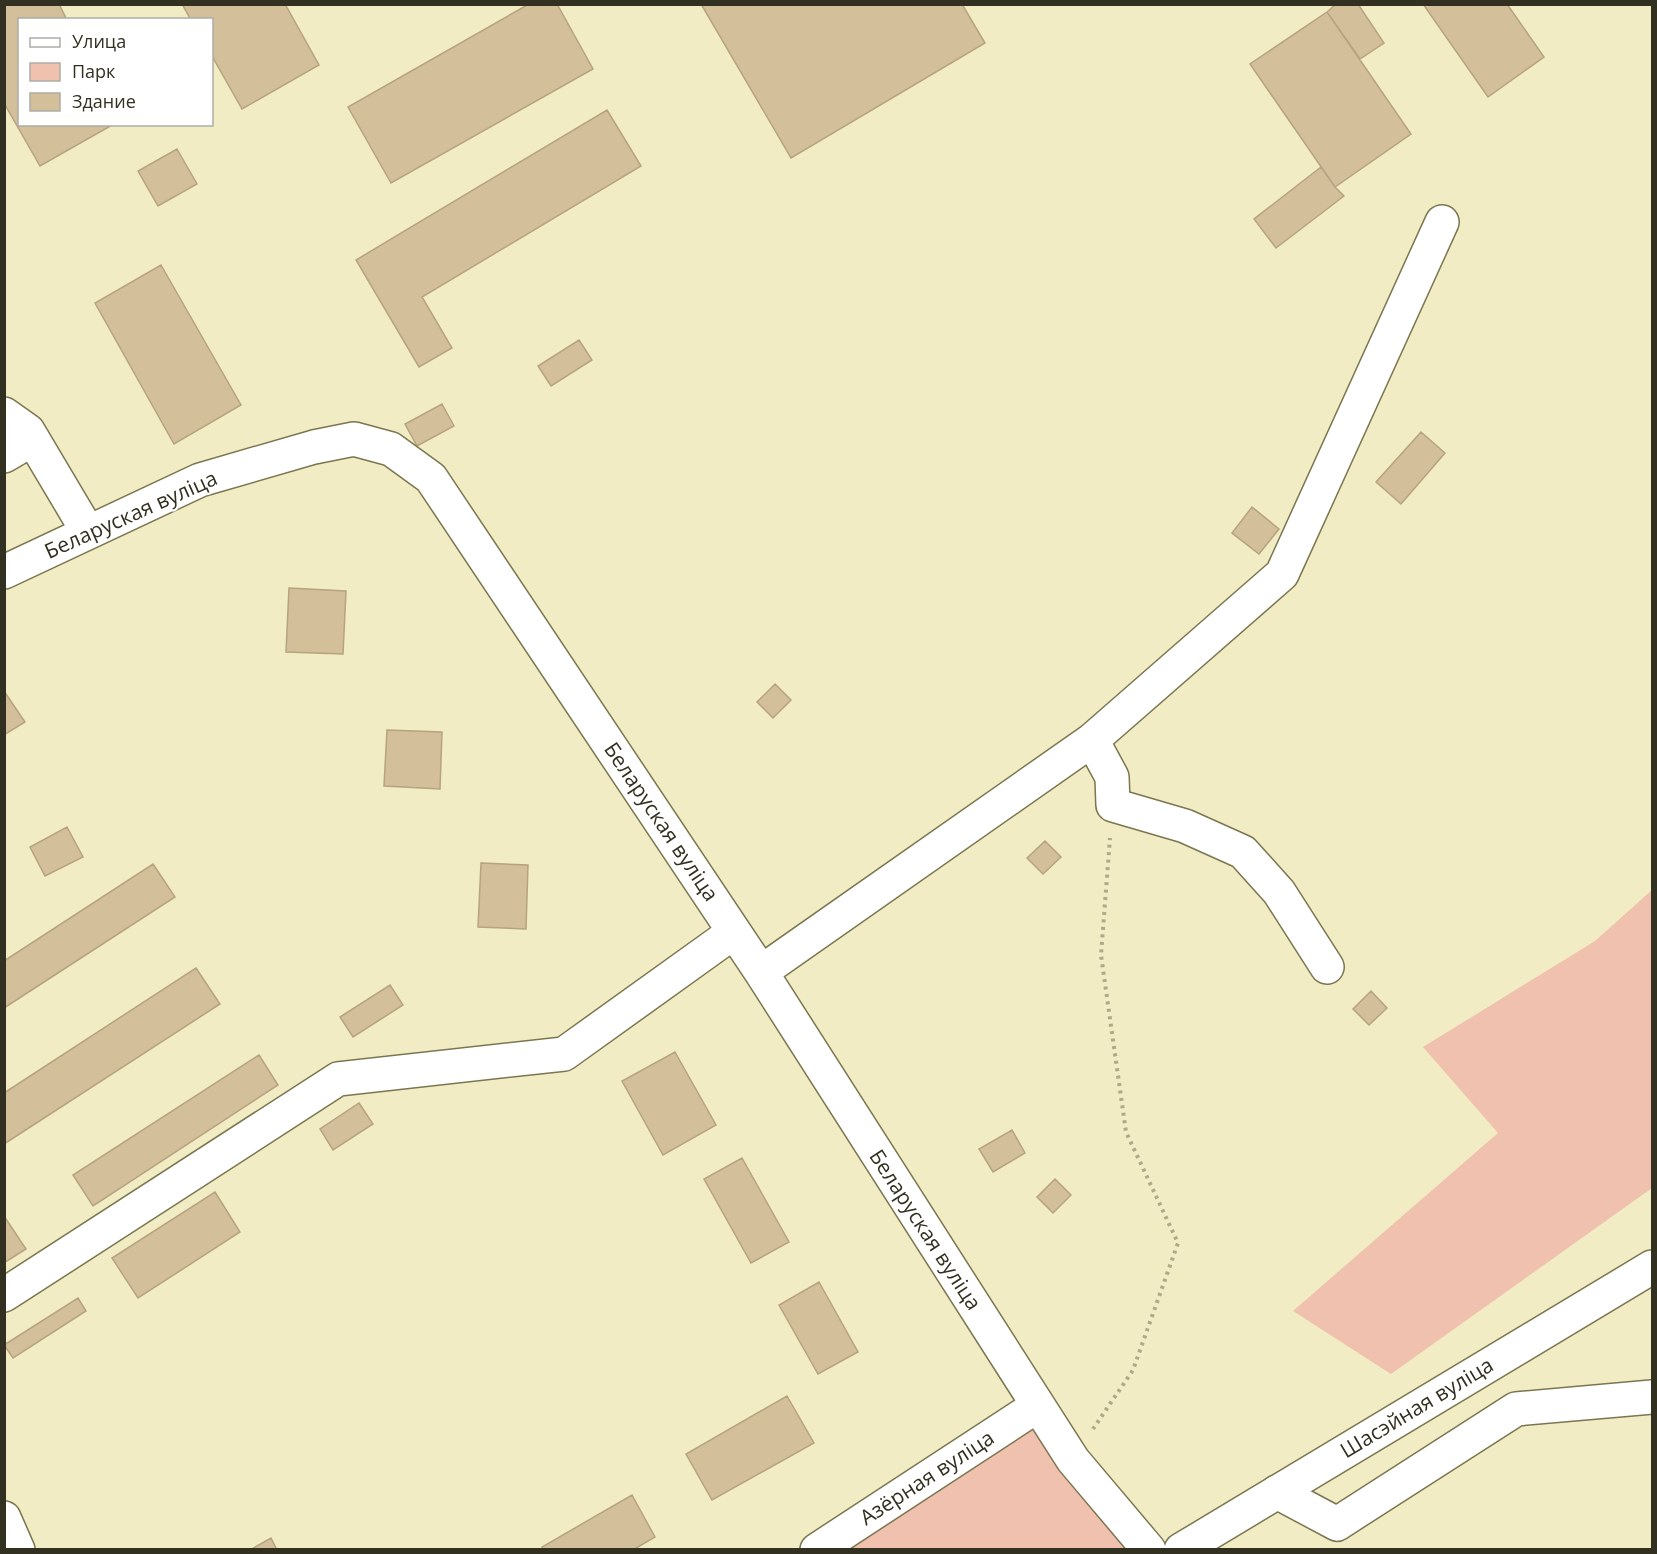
<svg xmlns="http://www.w3.org/2000/svg" width="1657" height="1554" viewBox="0 0 1657 1554" font-family="'Open Sans',sans-serif">
<rect width="100%" height="100%" fill="#f1ecc3"/>
<!-- green -->
<path fill="#efc1ae" d="M1652,890V1188L1391,1374L1293,1311L1498,1133L1423,1047L1595,941Z
M1037,1406L1149,1550H817Z"/>
<!-- building -->
<path fill="#d3bf9a" stroke="#b6a37f" stroke-width="1.5" d="M4,4H59L67,20H20V124H114L40,166L4,103Z
M182,4H285L319,65L242,109L212,56V20H191Z
M529,4H557L593,69L391,183L348,107Z
M701,4H962L985,43L791,158Z
M1336,4H1358L1384,43L1360,59L1327,12Z
M1423,4H1507L1544,57L1488,97Z
M1327,12L1411,134L1335,187L1250,64Z
M607,110L641,166L422,297L452,348L419,367L356,260Z
M177,149L197,184L158,206L138,171Z
M1321,167L1335,187L1344,196L1276,248L1254,219Z
M161,265L241,405L174,444L95,303Z
M579,340L592,360L551,386L538,366Z
M442,404L454,426L417,446L405,424Z
M1421,432L1445,453L1401,504L1376,482Z
M1252,507L1279,529L1259,554L1232,533Z
M289,588L346,591L343,654L286,652Z
M775,684L791,700L773,718L757,702Z
M4,691L25,722L4,735Z
M387,730L442,732L440,789L384,786Z
M67,827L83,857L45,876L30,847Z
M1045,841L1061,857L1043,874L1027,858Z
M481,863L528,865L526,929L478,927Z
M153,864L175,897L4,1008V961Z
M196,968L220,1004L4,1144V1093Z
M390,985L403,1005L353,1037L340,1017Z
M1371,991L1387,1008L1369,1025L1353,1009Z
M675,1052L716,1125L663,1155L622,1081Z
M259,1055L278,1085L93,1206L73,1175Z
M359,1103L373,1124L333,1150L320,1129Z
M1012,1130L1025,1153L993,1172L979,1149Z
M742,1158L789,1242L751,1263L704,1179Z
M1055,1179L1071,1195L1053,1213L1037,1197Z
M215,1192L240,1232L138,1298L112,1258Z
M4,1216L26,1249L4,1263Z
M819,1282L858,1352L818,1374L779,1305Z
M78,1298L86,1311L13,1358L4,1345Z
M787,1396L814,1443L712,1500L686,1454Z
M632,1495L655,1537L633,1550H543L542,1547Z
M271,1538L277,1550H250Z"/>
<g fill="none" stroke-linecap="round" stroke-linejoin="round">
<!-- minor casing -->
<g stroke="#7a7650" stroke-width="36">
<path id="minor" d="M4,414L28,431L88,532
M4,456L33,439
M4,572L200,480L314,447L354,439L391,449L431,478L761,972L1073,1460L1149,1550
M1092,740L1112,777L1113,805L1185,826L1243,852L1279,892L1327,967
M761,972L1092,740L1282,574L1442,222
M4,1295L338,1079L564,1054L734,932
M1277,1492L1337,1524L1516,1409L1652,1397
M4,1518L18,1550
M817,1550L1037,1406"/>
</g>
<!-- major casing -->
<g stroke="#7a7650" stroke-width="36">
<path id="major" d="M1181,1550L1652,1267"/>
</g>
<!-- path -->
<path stroke="#ada989" stroke-width="4" stroke-dasharray="3 4.5" stroke-linecap="butt" d="M1093,1429L1133,1370L1178,1243L1126,1132L1101,955L1110,838"/>
<!-- minor -->
<use href="#minor" stroke="#fff" stroke-width="33"/>
<!-- major -->
<use href="#major" stroke="#fff" stroke-width="33"/>
</g>
<g text-anchor="middle" stroke-width="4.5" stroke-linejoin="round" paint-order="stroke">
<!-- street labels -->
<g font-size="21" fill="#323020" stroke="#fff">
<text transform="translate(131 515) rotate(-24)" y="7">Беларуская вуліца</text>
<text transform="translate(661 822) rotate(56)" y="7">Беларуская вуліца</text>
<text transform="translate(925 1230) rotate(57)" y="7">Беларуская вуліца</text>
<text transform="translate(1417 1408) rotate(-31)" y="7">Шасэйная вуліца</text>
<text transform="translate(927 1478) rotate(-33)" y="7">Азёрная вуліца</text>
</g>
</g>
<!-- border -->
<rect width="1657" height="1554" fill="none" stroke="#323020" stroke-width="12"/>
<!-- legend -->
<rect x="18" y="18" width="195" height="108" fill="#ffffff" stroke="#adaca6" stroke-width="1.5"/>
<rect x="30" y="38" width="30" height="9" fill="#ffffff" stroke="#adaca6" stroke-width="1.5"/>
<text x="72" y="48" font-size="18" fill="#323020">Улица</text>
<rect x="30" y="63" width="30" height="18" fill="#efc1ae" stroke="#adaca6" stroke-width="1.5"/>
<text x="72" y="78" font-size="18" fill="#323020">Парк</text>
<rect x="30" y="93" width="30" height="18" fill="#d3bf9a" stroke="#adaca6" stroke-width="1.5"/>
<text x="72" y="108" font-size="18" fill="#323020">Здание</text>
</svg>
